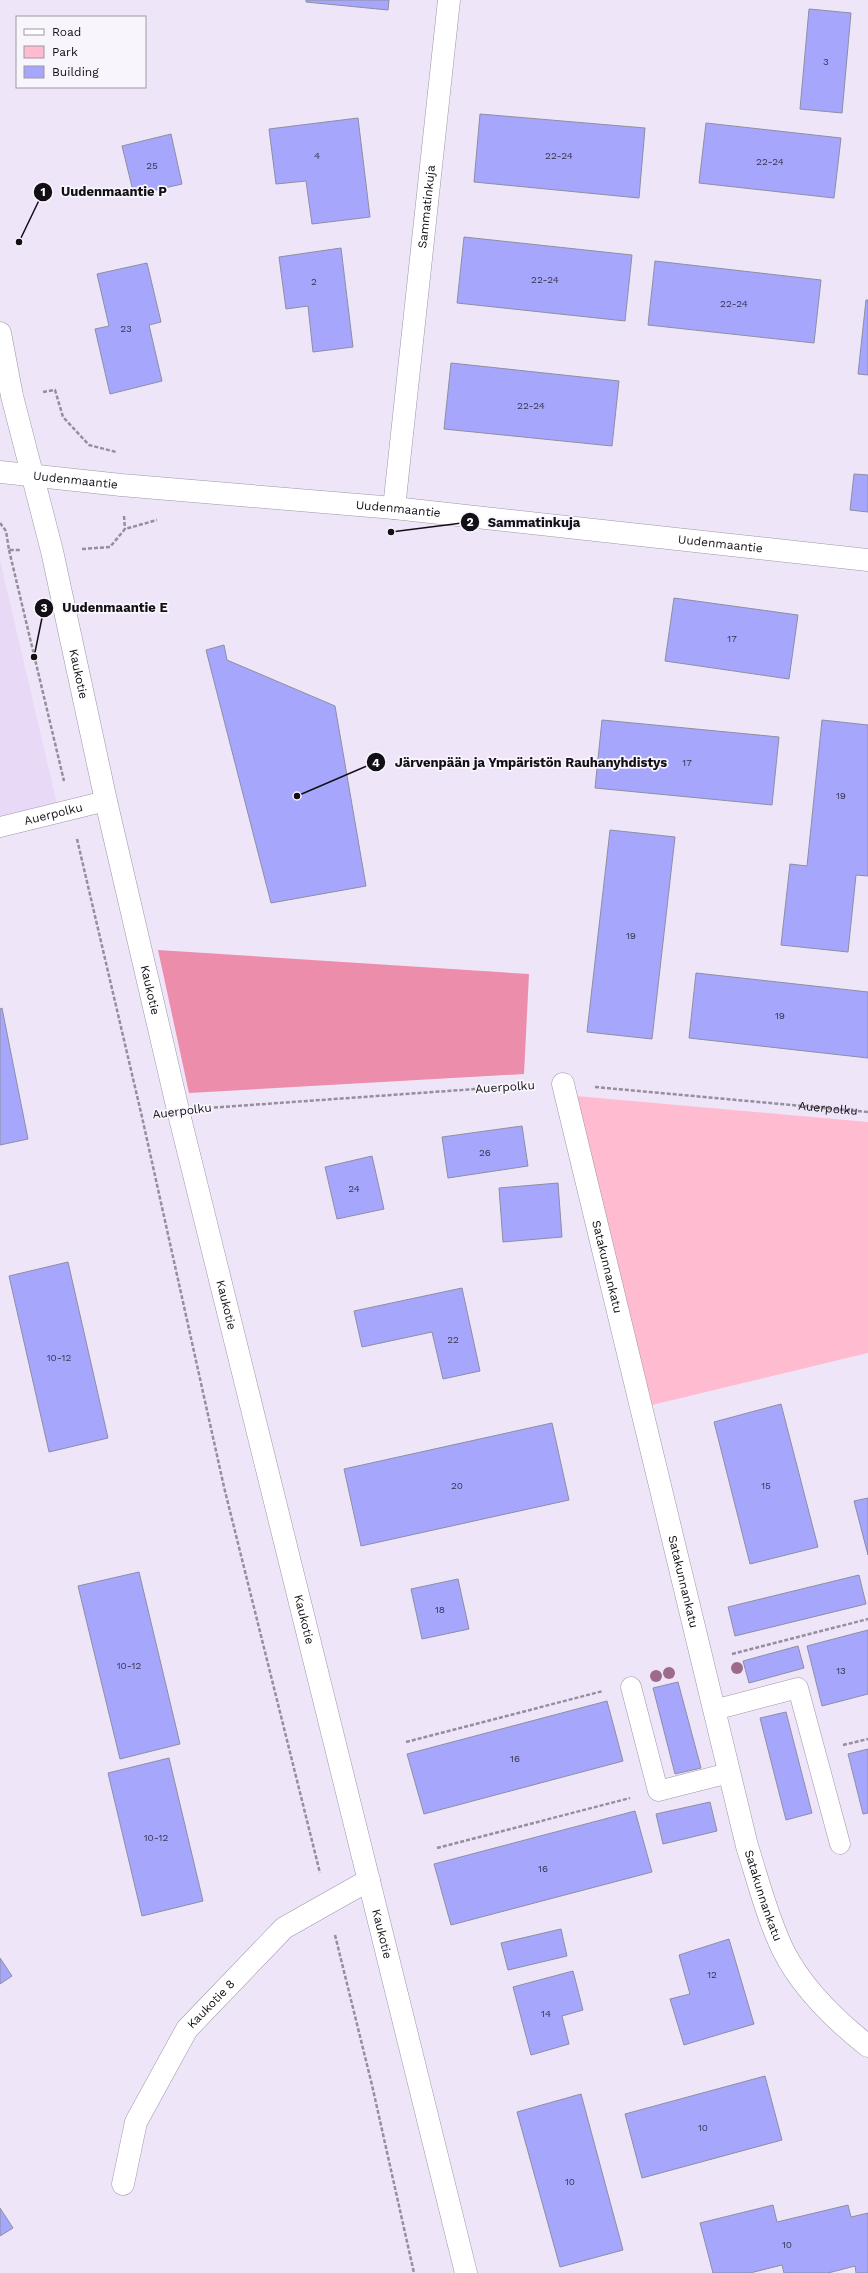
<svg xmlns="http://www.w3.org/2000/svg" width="868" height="2273" viewBox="0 0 868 2273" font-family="'Work Sans',sans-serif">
<rect width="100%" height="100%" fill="#efe5f9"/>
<!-- built -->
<path fill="#e8daf6" d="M0,560L57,804L0,817Z"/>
<!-- green -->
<path fill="#ffbcd0" d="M576,1096L868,1122V1353L652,1405Z"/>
<!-- forest -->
<path fill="#ed8dac" d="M158,950L529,974L524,1074L189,1093Z"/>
<!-- building -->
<path fill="#a6a7fc" stroke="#8d8ea2" d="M306,0H389L388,10L306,2Z
M809,9L851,13L842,113L800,109Z
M480,114L645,128L639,198L474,182Z
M358,118L370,217L312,224L306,181L276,184L269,129Z
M706,123L841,138L834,198L699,183Z
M171,134L182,184L134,195L122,146Z
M464,237L632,255L625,321L457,303Z
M341,248L353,347L313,352L308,306L286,309L279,257Z
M655,261L821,280L814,343L648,325Z
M147,263L161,322L149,325L162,381L110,394L95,329L109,326L97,274Z
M866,300H868V375L858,374Z
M451,363L619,381L612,446L444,429Z
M854,474L868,475V512L850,510Z
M674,598L798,615L789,679L665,661Z
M224,645L227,660L335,706L366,886L271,903L206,650Z
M602,720L779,737L772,805L595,788Z
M822,720L868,725V876L856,875L848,952L781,945L790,864L807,866Z
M610,830L675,837L652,1039L587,1032Z
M696,973L868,992V1058L689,1038Z
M2,1008L28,1139L0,1145V1009Z
M522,1126L528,1166L448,1178L442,1137Z
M372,1156L384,1209L337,1219L325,1167Z
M558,1183L562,1237L503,1242L499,1188Z
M68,1262L108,1438L49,1452L9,1276Z
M462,1288L480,1371L443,1379L432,1332L362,1347L354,1311Z
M781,1404L818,1547L750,1564L714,1422Z
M552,1423L569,1500L361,1546L344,1469Z
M868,1498V1555L854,1501Z
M139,1572L180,1744L120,1759L78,1586Z
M859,1575L866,1604L735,1636L728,1607Z
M458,1579L469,1629L422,1639L411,1589Z
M868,1630V1694L822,1706L807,1646Z
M798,1646L804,1668L749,1683L743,1661Z
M678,1682L701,1768L675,1774L653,1688Z
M607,1701L623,1761L424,1814L407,1754Z
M786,1712L812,1813L786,1820L760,1718Z
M868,1749V1813L863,1814L848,1754Z
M169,1758L203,1901L142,1916L108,1773Z
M710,1802L717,1831L663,1844L656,1814Z
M635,1811L652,1872L451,1925L434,1864Z
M561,1929L567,1956L508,1970L501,1943Z
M729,1939L754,2024L684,2045L670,1999L690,1994L679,1955Z
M0,1958L12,1976L0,1984Z
M573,1971L583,2010L562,2016L569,2044L531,2055L513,1987Z
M765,2076L782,2140L642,2178L625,2114Z
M581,2094L623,2250L560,2267L517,2112Z
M773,2205L777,2222L848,2205L851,2217L868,2213V2273H856L855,2266L828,2273H784L782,2265L750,2273H713L700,2223Z
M0,2208L13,2228L0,2236Z"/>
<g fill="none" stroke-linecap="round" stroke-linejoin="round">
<!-- service casing -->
<g stroke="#9e95a7" stroke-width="21">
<g id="service">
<path id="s2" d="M0,827L106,801"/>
<path d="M631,1687L658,1791L729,1773"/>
<path d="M714,1710L798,1688L840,1844"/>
</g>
</g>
<!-- minor casing -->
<g stroke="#9e95a7" stroke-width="23">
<g id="minor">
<path id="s3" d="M0,333L12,396L52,551L106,801L178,1110L466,2273"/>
<path id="s4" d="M0,472L121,485L394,508L868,560"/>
<path id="s5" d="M394,508L449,0"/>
<path id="s6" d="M563,1084L747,1846C758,1880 767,1917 783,1950C802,1988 835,2020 868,2046"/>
<path id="s7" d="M123,2184L136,2122L187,2029L284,1928L369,1880"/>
</g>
</g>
<!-- path -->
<g stroke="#968e9d" stroke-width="2.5" stroke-dasharray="4 2" stroke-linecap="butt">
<path d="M43,392L55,390L63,417L89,445L116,452"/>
<path d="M124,516L125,529"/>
<path d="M0,523L6,531L9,550H21"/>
<path d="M82,549L110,547L125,529L157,520"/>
<path d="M9,550L64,781"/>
<path d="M77,839L142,1117L224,1487L320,1873"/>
<path id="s1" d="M595,1087L868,1112"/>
<path d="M208,1108L532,1085"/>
<path d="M732,1654L868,1619"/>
<path d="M406,1742L603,1691"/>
<path d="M843,1745L868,1739"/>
<path d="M437,1848L630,1798"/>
<path d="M335,1935L372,2085L414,2273"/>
</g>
<!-- service -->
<use href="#service" stroke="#fff" stroke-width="20"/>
<!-- minor -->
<use href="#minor" stroke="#fff" stroke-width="22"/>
</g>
<!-- trees -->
<g fill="#9e6a8a">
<circle cx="737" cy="1668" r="6"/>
<circle cx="669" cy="1673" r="6"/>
<circle cx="656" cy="1676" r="6"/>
</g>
<g text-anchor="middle" stroke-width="3.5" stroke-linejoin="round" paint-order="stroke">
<!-- number labels -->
<g font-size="10" fill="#383550">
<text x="826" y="65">3</text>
<text x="317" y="159">4</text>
<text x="559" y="159">22-24</text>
<text x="770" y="165">22-24</text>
<text x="152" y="169">25</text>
<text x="545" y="283">22-24</text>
<text x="314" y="285">2</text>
<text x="734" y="307">22-24</text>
<text x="126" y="332">23</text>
<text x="531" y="409">22-24</text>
<text x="732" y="642">17</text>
<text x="687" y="766">17</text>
<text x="841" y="799">19</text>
<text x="631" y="939">19</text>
<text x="780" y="1019">19</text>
<text x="485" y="1156">26</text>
<text x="354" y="1192">24</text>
<text x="453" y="1343">22</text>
<text x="59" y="1361">10-12</text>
<text x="457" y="1489">20</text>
<text x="766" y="1489">15</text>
<text x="440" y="1613">18</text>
<text x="129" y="1669">10-12</text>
<text x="841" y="1674">13</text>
<text x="515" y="1762">16</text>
<text x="156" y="1841">10-12</text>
<text x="543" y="1872">16</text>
<text x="712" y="1978">12</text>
<text x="546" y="2017">14</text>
<text x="703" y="2131">10</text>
<text x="570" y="2185">10</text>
<text x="787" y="2248">10</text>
</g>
<!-- street labels -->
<g font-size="12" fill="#130f16" stroke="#f9f5fd">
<text dy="4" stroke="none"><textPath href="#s5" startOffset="303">Sammatinkuja</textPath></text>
<text dy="4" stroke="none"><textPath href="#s4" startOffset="76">Uudenmaantie</textPath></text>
<text dy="4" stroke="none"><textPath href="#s4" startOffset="400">Uudenmaantie</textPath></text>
<text dy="4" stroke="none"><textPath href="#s4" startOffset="724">Uudenmaantie</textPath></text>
<text dy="4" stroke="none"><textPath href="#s3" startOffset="350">Kaukotie</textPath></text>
<text dy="4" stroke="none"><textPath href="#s2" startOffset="55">Auerpolku</textPath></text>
<text dy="4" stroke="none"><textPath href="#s3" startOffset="674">Kaukotie</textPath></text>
<text transform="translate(505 1087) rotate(-4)" y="4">Auerpolku</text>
<text dy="4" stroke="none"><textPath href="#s1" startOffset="234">Auerpolku</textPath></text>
<text transform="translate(182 1111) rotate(-7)" y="4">Auerpolku</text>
<text dy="4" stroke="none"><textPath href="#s6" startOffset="188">Satakunnankatu</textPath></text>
<text dy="4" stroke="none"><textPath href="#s3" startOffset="998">Kaukotie</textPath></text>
<text dy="4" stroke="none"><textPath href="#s6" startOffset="512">Satakunnankatu</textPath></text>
<text dy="4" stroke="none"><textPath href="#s3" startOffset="1322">Kaukotie</textPath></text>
<text dy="4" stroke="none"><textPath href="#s6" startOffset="836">Satakunnankatu</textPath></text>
<text dy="4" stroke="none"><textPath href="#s3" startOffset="1646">Kaukotie</textPath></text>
<text dy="4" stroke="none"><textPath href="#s7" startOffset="204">Kaukotie 8</textPath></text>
</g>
</g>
<!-- callouts -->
<path fill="none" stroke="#130f16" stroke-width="1.5" d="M19 242L43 192M391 532L470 522M34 657L44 608M297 796L376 762"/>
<g fill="#130f16" stroke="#f9f5fd" stroke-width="1.5">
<circle cx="19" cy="242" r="4"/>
<circle cx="391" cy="532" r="4"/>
<circle cx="34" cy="657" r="4"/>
<circle cx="297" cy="796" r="4"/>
<circle cx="43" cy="192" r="10"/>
<circle cx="470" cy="522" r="10"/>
<circle cx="44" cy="608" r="10"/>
<circle cx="376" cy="762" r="10"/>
</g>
<g font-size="12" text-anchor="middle" font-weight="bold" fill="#fff">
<text x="43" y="196">1</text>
<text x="470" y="526">2</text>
<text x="44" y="612">3</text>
<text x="376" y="767">4</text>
</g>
<g font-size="13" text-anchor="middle" font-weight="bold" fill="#130f16" stroke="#f9f5fd" stroke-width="3.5" stroke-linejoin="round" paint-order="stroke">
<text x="114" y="196">Uudenmaantie P</text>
<text x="534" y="527">Sammatinkuja</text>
<text x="115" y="612">Uudenmaantie E</text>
<text x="531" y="767">Järvenpään ja Ympäristön Rauhanyhdistys</text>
</g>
<!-- legend -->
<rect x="16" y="16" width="130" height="72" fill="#f9f5fd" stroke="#9d99a1"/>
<rect x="24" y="29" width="20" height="6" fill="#ffffff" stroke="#9d99a1"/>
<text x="52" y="36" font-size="12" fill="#130f16">Road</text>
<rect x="24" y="46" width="20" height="12" fill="#ffbcd0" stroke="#9d99a1"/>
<text x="52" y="56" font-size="12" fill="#130f16">Park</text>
<rect x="24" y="66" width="20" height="12" fill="#a6a7fc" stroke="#9d99a1"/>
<text x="52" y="76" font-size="12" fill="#130f16">Building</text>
</svg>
